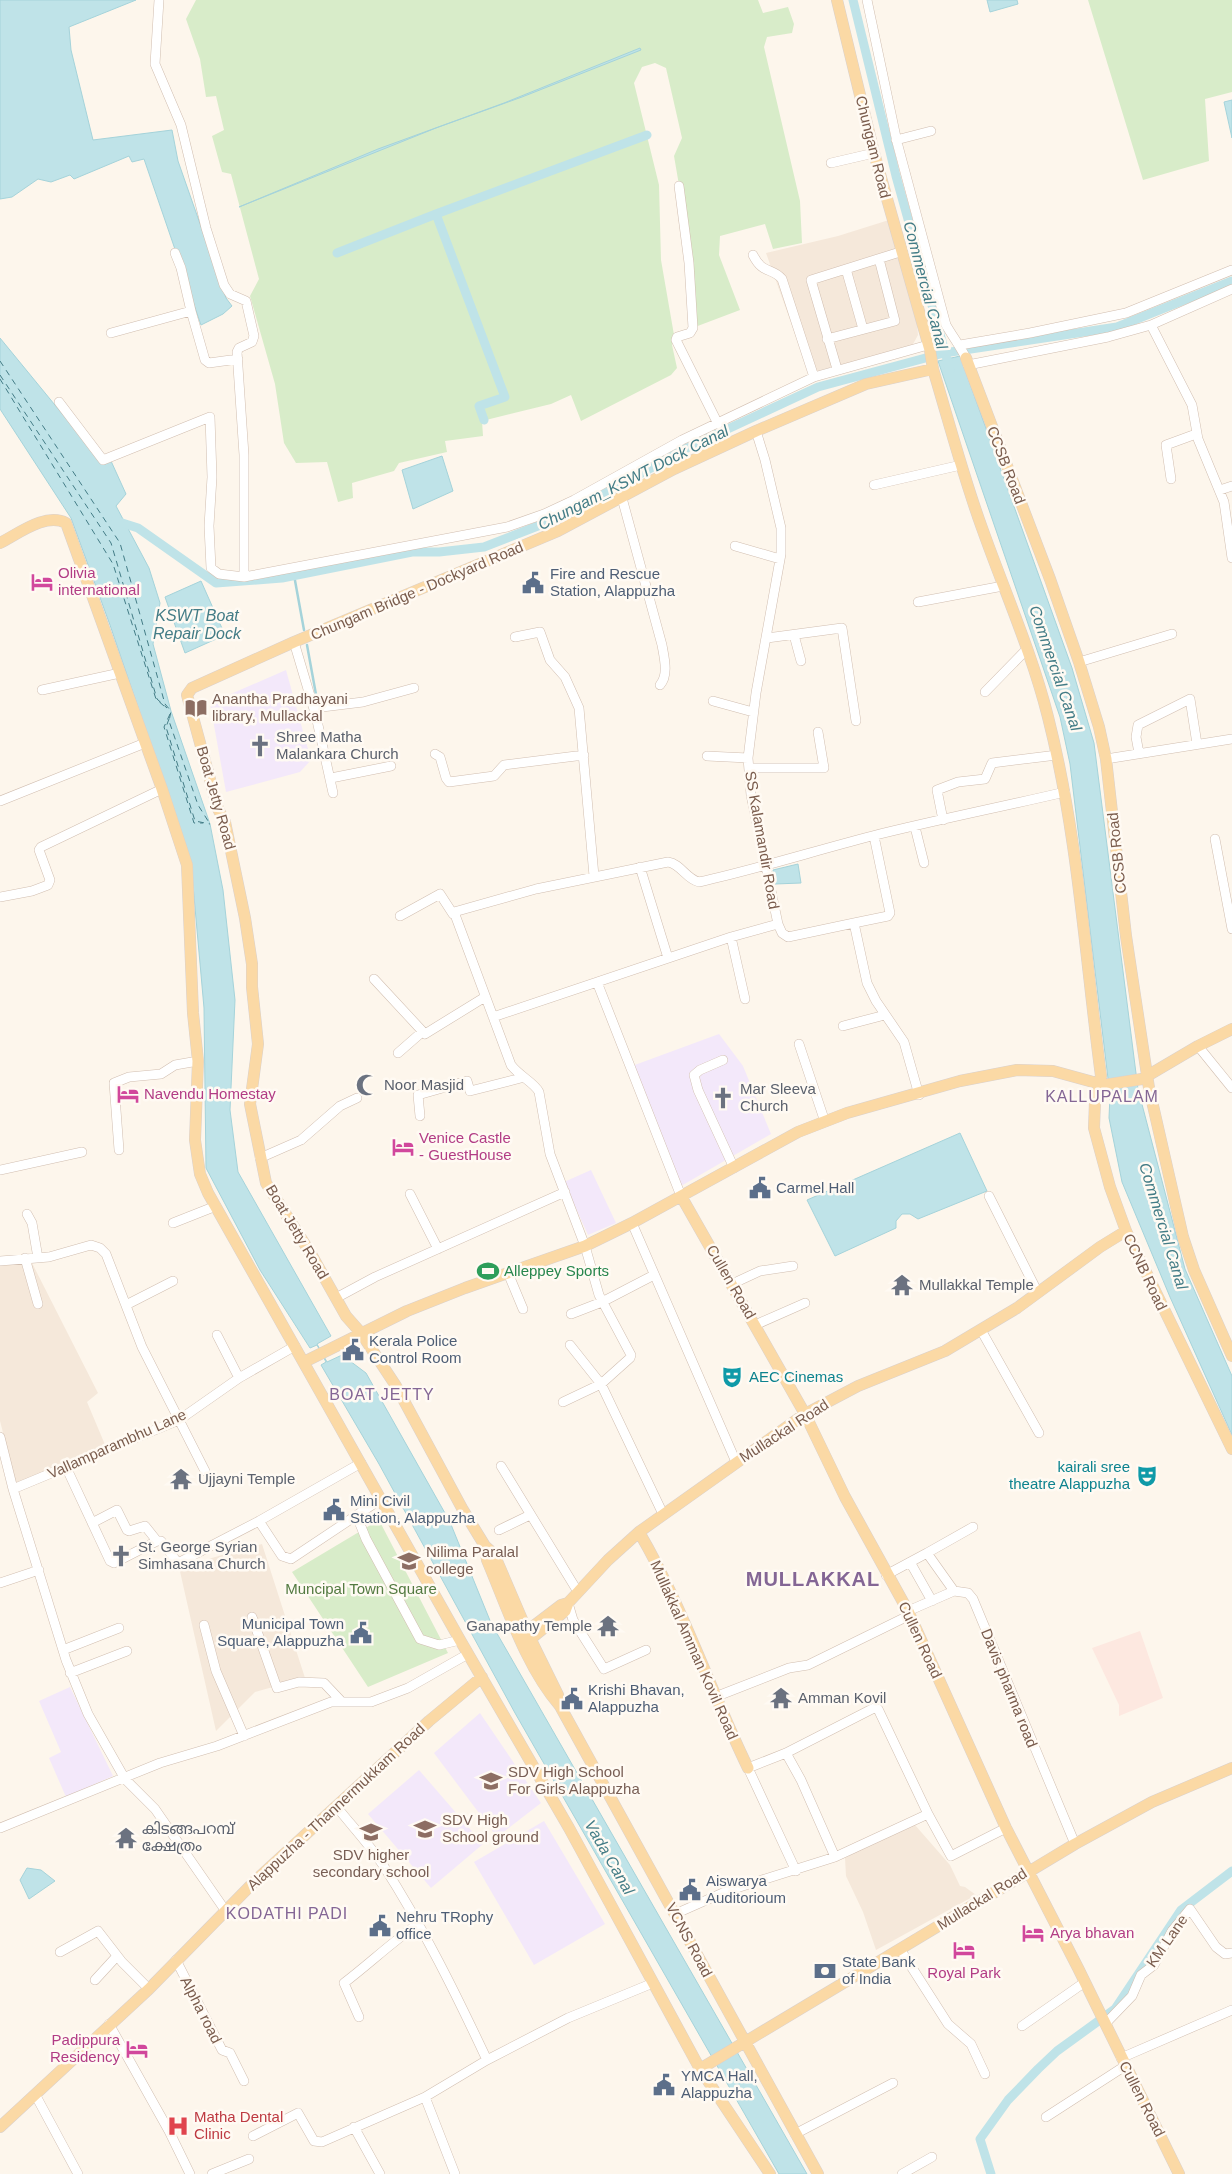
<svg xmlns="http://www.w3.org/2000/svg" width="1232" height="2174" viewBox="0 0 1232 2174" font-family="Arial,'Noto Sans Malayalam',sans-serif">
<rect width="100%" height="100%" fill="#fdf6ec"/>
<!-- residential -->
<path fill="#f5e8da" d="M889,220L917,324L918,335L912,346L809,373L766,253L838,236Z
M31,1261L98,1393L87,1402L106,1447L16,1483L0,1421V1265Z
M262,1544L305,1678L255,1692L216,1731L179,1567Z
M915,1825L950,1865L960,1886L965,1887L976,1895L876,1950L863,1912L846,1876L845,1858L901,1827Z"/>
<!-- commercial -->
<path fill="#fde8e0" d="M1140,1631L1163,1698L1119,1716V1705L1092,1648Z"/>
<!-- education -->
<path fill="#f3e8fa" d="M286,670L311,760L300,772L226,792L210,703Z
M719,1034L743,1066L771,1134L681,1186L632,1066Z
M591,1170L616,1223L588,1235L564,1182Z
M70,1687L113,1776L66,1797L49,1758L61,1752L39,1701Z
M480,1713L541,1803L497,1837L434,1753Z
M419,1770L483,1844L431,1888L368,1814Z
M544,1821L605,1924L534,1965L474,1862Z"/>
<!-- green -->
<path fill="#d8ecc9" d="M196,0H758L763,13L788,7L794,24L792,33L767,37L764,47L800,201L802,243L773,249L765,224L720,236L719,255L740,310L695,327L686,226L674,156L682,138L666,68L655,63L642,67L634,83L659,185L661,260L674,335L672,345L677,368L671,375L581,421L571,395L551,404L482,421L483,436L445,441L447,452L399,463L394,471L352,483L353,498L338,502L327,462L296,463L284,443L275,384L250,296L259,279L231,174L222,172L212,136L224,130L216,96L206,97L200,59L186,19Z
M1088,0H1232V92L1205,99L1209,161L1143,180Z
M379,1520L448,1653L368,1687L292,1572Z"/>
<!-- water -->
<path fill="#bfe3e8" stroke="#a5d3da" d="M0,0H136L69,27L71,50L93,140L172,130L178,161L226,298L232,306L223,314L201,325L144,159L132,162L129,156L74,179L70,175L51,182L38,179L12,197L0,199Z
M987,0H1017L1018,4L990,12Z
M640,48L641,50L522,97L436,128L239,207L378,149L504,103Z
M1232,100V138L1224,102Z
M0,338L91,449L111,461L126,494L116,506L149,568L160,603L153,644L171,711L210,824L223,890L235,1000L230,1110L238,1172L331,1336L317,1344L327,1362L342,1355L366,1373L450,1522L491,1623L807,2174H779L515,1713L379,1464L321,1365L326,1362L317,1345L310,1348L260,1270L206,1168L204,1008L191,863L110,625L71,518L0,409Z
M960,356L1072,668L1094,743L1138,1089L1185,1269L1232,1376V1435L1170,1297L1122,1182L1109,1118L1110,1095L1070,764L1060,717L938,361Z
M442,456L453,491L413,509L402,470Z
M201,581L225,635L185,653L165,597Z
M798,864L801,883L775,884L773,870Z
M960,1133L987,1191L918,1219L910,1214H902L896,1221V1228L835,1256L807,1200Z
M27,1868L41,1870L55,1881L29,1899L20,1880Z"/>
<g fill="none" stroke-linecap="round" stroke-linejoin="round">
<!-- stream -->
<path stroke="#a5d3da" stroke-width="2.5" d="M294,575L304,630
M307,645L317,700"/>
<!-- canal -->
<path stroke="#bfe3e8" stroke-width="9" d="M853,0L896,176L950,370
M436,214L647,135
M337,253L436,214L505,397L479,406L484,420
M116,521L138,528L216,583L282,578L412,552H439L484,547L566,515L687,448L818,387L944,353L1117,327L1232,281
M991,2174L980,2139L1008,2100L1038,2069L1057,2051L1115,2009L1181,1910L1232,1871"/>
<!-- ferry -->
<path stroke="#437c86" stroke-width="1" stroke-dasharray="6 5" stroke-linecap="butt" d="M0,361L120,543L165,704L171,711L169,721L198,805L210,824
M0,375L111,543L157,699L167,708
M0,379L113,564L156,699L164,706
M170,714L164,727L194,823H203
M169,719L166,727L195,821L210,824"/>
<!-- minor casing -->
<g stroke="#d1beb0" stroke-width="10">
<path id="minor" d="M159,0L155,64L181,125L206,228L224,285L230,294L246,301L254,336L252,342L239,348L237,352L244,455V577
M867,0L897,142L946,325C953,337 960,346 966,358
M896,140L931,131
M831,163L874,153
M679,186L689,263L693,328L690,333L677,337L676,340L718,424
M175,253L181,268L191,311L205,360L209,363L238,359
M753,255C763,275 772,267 782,279L814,377
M846,269L863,329
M1232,289L1151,325L1192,405L1198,439L1224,502L1232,558
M111,333L191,311
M827,339L895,321L879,259
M960,345L1030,333L1126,313L1232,270
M968,365L1108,337L1151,325
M837,369L811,280L900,252
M59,402L103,460L210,417L212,477L209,526L211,568L219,574L244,577L507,527L544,514L574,500L682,440L814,377L928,345
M756,431L765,460L781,528V554L756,693L748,758L751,795L778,924L782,933L788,937L854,923L867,983L876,1001L904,1042L919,1095
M1171,479L1166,445L1196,434
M874,485L961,465
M1220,490L1232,486
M622,498L662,645C664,657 669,675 660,685
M735,546L780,559
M918,602L1003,586
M794,635L801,661
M515,637L540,632L550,660L565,677L579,708L594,876
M767,638L842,628L856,721
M294,642L316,716L333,793
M1079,662L1172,634
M42,690L120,673
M985,692L1026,650
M713,701L753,712
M314,708L363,702L414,688
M1139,753L1136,737L1138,725L1190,699L1197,744
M435,754L440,757L446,778L449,782L494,776L504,765L584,755
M707,756L748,758
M1106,759L1232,739
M749,768H824L818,732
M331,778L391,766
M0,801L145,743
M943,820L937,790L958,782L985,779L992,763L1057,755
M915,827L924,863
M1215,839L1232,929
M640,867L668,958
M0,897L32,891L48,885L50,880L39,850L41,847L162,789
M400,916L440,894L453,914
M854,923L888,916L890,913L874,836
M731,937L745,999
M374,979L425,1034L485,997
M597,982L681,1196
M493,1017L731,937L778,924
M843,1026L885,1015
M799,1044L825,1122
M1198,1046L1232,1088
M398,1053L422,1032
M723,1060L700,1070L694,1075L698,1090L734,1168
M420,1116L418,1095L467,1081L470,1091L521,1078
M119,1150L114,1083L129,1077L161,1074L175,1065L198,1061
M260,1158L301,1140L340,1106L357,1098
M0,1170L82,1152
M410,1194L438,1249
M989,1196L1038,1293
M27,1214L32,1223L38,1258
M173,1223L216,1206
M632,1223L736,1462
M25,1258L38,1304
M0,1261L49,1257L91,1245L100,1248L106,1254L142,1347L205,1471
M508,1273L523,1309
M732,1284L760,1271L793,1266
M336,1298L375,1277L565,1192
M126,1305L173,1281
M571,1314L602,1302L654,1275
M755,1325L805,1303
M981,1330L1039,1433
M217,1335L239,1378
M570,1345L601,1384L663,1514
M563,1402L601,1384L630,1358L631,1355L599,1295L585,1246L550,1154L539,1092C535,1083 519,1076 511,1065L454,912L536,889L668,862C681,864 686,879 699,882C757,869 814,851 872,836C936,820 1001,807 1065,792
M0,1437L13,1489L66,1660L88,1714L125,1779L155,1809L225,1910
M501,1466L578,1592
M66,1467L110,1561L114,1563L157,1541H161L178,1563L259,1521L361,1463
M13,1489L179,1420L239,1378L295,1346
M361,1512L360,1524L366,1539L420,1639L439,1645L460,1640
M259,1521L282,1556L291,1559L381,1499
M92,1523L117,1510L127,1530L129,1531L145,1526L157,1541
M499,1530L530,1515
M927,1553L973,1527
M910,1562L932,1601
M886,1575L927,1553L954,1591
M0,1583L39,1570
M568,1603L573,1620L604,1669L646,1650
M908,1611L954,1591L968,1593L973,1599L1075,1844
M252,1617L277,1688L299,1682L324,1683L342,1702
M204,1625L216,1671L244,1736
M63,1650L119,1628
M70,1673L127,1651
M715,1697L789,1668L808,1665L910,1615
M786,1753L801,1780L835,1857
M336,1806C351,1825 369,1844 383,1865C423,1927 456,1994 487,2060L425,2097L455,2174
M0,1828L160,1763L217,1746L331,1702H371L408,1688L468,1654
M796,1871L748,1768L786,1753L874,1708L878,1709L928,1814
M675,1914L727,1891L835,1857L928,1814L951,1856L1006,1828
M900,1949L948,2024L971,2044L985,2074
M60,1952L98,1931L122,1962L149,1989
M176,1960L222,2050L230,2053L244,2081
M95,1980L117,1956
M359,2017L344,1983C369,1964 392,1942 418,1924
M109,2024L169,2131L190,2174
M1105,2024L1132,1996L1141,1975L1154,1965L1172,1931L1190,1909L1216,1947L1225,1954L1232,1953
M1022,2026L1085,1982
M1121,2058L1232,2010
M487,2060L568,2018L653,1983
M36,2096L78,2174
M1046,2117L1125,2066
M354,2127L380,2174
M795,2134L893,2083
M253,2136L298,2113L314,2141L322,2142L425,2097
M212,2174L249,2159
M902,2174L932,2157"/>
</g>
<!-- major casing -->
<g stroke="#dad1cd" stroke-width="12">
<path id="major" d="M837,0L874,153L930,350L933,369C949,422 963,476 982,528C1004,590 1032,653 1048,717C1078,835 1085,956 1101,1076L1095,1101L1094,1128L1110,1187L1126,1231L1232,1449
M966,358L1050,579L1079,662L1099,727L1106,759L1126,936L1149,1088L1183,1237L1194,1270L1232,1356
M0,543C18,534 46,512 66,523L162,789L187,865L193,1013L198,1061L195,1140L200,1174L208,1193L460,1640L569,1828L700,2069L770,2174
M681,1196L805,1414L845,1497L908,1611L1006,1828L1078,1968L1179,2174
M304,1362L407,1311L465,1288L585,1246L632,1223L798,1132L847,1113L960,1081L1017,1070L1053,1071L1104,1085L1142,1079L1198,1046L1232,1029
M639,1532C683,1607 710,1690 748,1768
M485,1546L487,1560C507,1607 526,1667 560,1706L818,2174
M523,1634L561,1605L568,1603
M523,1645L565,1611L568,1603L608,1560L639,1532L805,1414L858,1386L945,1351L1017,1308L1100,1247L1126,1231
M560,1706L558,1695L530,1638L494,1554L485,1546L463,1510L396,1386L361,1333L346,1316L311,1254L266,1183L250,1104L258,1044L252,987V964L245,918L225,822L218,809L187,695L192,688L294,642L558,531L674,469L756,431L866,384L933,369
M700,2069L1075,1844L1152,1802L1232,1768
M0,2127L149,1989L255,1881L429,1721L482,1677"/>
</g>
<!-- minor -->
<use href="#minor" stroke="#fff" stroke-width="9"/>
<!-- major -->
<use href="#major" stroke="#fbd9a5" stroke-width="11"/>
</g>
<!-- icons -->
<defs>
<g id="hotel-bare" transform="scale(1.725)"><path d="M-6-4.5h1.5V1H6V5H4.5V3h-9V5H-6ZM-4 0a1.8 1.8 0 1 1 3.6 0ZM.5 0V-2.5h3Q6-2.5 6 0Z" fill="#d1479c" stroke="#fffaf3" stroke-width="2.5" paint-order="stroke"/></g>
<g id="civic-bare" transform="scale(1.725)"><path d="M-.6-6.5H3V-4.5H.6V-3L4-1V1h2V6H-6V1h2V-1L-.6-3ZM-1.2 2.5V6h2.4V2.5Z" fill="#5c6f8a" stroke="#fffaf3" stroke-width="2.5" paint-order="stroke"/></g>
<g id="library-bare" transform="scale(1.725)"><path d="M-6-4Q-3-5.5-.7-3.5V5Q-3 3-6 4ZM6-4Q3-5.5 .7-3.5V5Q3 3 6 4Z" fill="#8d6e63" stroke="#fffaf3" stroke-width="2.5" paint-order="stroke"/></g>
<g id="church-bare" transform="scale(1.725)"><path d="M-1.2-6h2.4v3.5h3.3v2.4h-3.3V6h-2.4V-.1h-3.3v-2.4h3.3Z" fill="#6b7280" stroke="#fffaf3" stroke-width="2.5" paint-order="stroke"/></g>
<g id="mosque-bare" transform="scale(1.725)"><path d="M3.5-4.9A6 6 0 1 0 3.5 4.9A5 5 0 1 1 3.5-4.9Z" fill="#6b7280" stroke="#fffaf3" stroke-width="2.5" paint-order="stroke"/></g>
<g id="stadium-bare" transform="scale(1.725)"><path d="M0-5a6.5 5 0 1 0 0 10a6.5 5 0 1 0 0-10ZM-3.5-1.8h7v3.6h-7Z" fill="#2e9e5b" stroke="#fffaf3" stroke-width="2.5" paint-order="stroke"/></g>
<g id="temple-bare" transform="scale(1.725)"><path d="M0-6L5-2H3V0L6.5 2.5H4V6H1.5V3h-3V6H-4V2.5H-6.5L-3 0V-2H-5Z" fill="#6b7280" stroke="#fffaf3" stroke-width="2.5" paint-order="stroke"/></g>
<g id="theatre-bare" transform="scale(1.725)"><path d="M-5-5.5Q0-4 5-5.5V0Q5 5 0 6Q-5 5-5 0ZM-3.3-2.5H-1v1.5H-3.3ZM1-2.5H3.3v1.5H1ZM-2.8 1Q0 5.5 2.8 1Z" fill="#0f9aa8" stroke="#fffaf3" stroke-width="2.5" paint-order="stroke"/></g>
<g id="university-bare" transform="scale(1.725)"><path d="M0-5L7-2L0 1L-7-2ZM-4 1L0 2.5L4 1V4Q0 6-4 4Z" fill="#8d6e63" stroke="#fffaf3" stroke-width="2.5" paint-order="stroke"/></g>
<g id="school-bare" transform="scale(1.725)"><path d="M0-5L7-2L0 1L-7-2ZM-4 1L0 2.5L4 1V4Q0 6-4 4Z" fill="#8d6e63" stroke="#fffaf3" stroke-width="2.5" paint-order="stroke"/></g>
<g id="bank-bare" transform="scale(1.725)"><path d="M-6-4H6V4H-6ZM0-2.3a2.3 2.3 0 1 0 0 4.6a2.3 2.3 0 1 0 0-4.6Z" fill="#5c6f8a" stroke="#fffaf3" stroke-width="2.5" paint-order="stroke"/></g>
<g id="hospital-bare" transform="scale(1.725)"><path d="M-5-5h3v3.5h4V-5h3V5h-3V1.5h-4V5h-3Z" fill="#e0444e" stroke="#fffaf3" stroke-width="2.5" paint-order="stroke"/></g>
</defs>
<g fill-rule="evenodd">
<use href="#hotel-bare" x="42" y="582"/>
<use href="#civic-bare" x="533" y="583"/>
<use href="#library-bare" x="196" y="708"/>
<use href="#church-bare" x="260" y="746"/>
<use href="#mosque-bare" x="367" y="1085"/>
<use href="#hotel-bare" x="128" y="1094"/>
<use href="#church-bare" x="723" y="1098"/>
<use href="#hotel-bare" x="403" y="1147"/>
<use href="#civic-bare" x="760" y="1188"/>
<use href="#stadium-bare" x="488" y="1271"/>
<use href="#temple-bare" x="902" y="1285"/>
<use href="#civic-bare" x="353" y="1350"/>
<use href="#theatre-bare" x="732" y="1377"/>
<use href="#theatre-bare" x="1147" y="1476"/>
<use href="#temple-bare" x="181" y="1479"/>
<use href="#civic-bare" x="334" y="1510"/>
<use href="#church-bare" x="121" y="1556"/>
<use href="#university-bare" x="409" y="1561"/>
<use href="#temple-bare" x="608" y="1626"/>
<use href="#civic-bare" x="361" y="1633"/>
<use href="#temple-bare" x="781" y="1698"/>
<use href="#civic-bare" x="572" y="1699"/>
<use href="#school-bare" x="491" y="1781"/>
<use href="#school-bare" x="425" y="1829"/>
<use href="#school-bare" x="371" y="1832"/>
<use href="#temple-bare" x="126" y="1838"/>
<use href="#civic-bare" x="690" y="1890"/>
<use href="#civic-bare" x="380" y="1926"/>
<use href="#hotel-bare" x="1033" y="1933"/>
<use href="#hotel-bare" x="964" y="1950"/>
<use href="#bank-bare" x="825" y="1971"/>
<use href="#hotel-bare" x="137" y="2049"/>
<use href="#civic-bare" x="664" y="2085"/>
<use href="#hospital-bare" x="178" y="2126"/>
</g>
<g text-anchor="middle" stroke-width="5" stroke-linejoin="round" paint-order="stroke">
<!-- street labels -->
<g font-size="15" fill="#7a5c4d" stroke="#fffaf3">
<text transform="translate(873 147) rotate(76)" y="5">Chungam Road</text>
<text transform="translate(1006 465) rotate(69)" y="5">CCSB Road</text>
<text transform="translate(417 591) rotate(-23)" y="5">Chungam Bridge - Dockyard Road</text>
<text transform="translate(216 798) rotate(74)" y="5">Boat Jetty Road</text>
<text transform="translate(762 840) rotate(80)" y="5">SS Kalamandir Road</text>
<text transform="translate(1117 853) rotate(-96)" y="5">CCSB Road</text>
<text transform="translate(297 1232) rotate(59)" y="5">Boat Jetty Road</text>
<text transform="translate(1145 1272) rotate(65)" y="5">CCNB Road</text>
<text transform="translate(731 1282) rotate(60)" y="5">Cullen Road</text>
<text transform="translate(784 1431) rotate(-33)" y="5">Mullackal Road</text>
<text transform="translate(117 1444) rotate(-24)" y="5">Vallamparambhu Lane</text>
<text transform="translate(920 1640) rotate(65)" y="5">Cullen Road</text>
<text transform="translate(694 1650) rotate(66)" y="5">Mullakkal Amman Kovil Road</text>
<text transform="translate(1009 1688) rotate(68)" y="5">Davis pharma road</text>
<text transform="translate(336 1807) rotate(-43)" y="5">Alappuzha - Thannermukkam Road</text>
<text transform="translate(982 1899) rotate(-32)" y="5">Mullackal Road</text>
<text transform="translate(689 1940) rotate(62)" y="5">VCNS Road</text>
<text transform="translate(1167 1941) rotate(-55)" y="5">KM Lane</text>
<text transform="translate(201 2010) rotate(63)" y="5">Alpha road</text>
<text transform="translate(1142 2099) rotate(63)" y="5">Cullen Road</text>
</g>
<!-- hotel labels -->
<g font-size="15" fill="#b23c85" stroke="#fffaf3" text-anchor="start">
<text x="58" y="578">Olivia<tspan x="58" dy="17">international</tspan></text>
<text x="144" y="1099">Navendu Homestay</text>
<text x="419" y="1143">Venice Castle<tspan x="419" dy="17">- GuestHouse</tspan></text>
<text x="1050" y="1938">Arya bhavan</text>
<text x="964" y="1978" text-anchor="middle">Royal Park</text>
<text x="120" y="2045" text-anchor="end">Padippura<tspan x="120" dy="17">Residency</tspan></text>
</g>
<!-- service labels -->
<g font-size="15" fill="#4e5e75" stroke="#fffaf3" text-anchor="start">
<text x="550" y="579">Fire and Rescue<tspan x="550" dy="17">Station, Alappuzha</tspan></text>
<text x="776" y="1193">Carmel Hall</text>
<text x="369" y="1346">Kerala Police<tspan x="369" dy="17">Control Room</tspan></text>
<text x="350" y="1506">Mini Civil<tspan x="350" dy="17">Station, Alappuzha</tspan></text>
<text x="344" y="1629" text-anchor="end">Municipal Town<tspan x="344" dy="17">Square, Alappuzha</tspan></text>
<text x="588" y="1695">Krishi Bhavan,<tspan x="588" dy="17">Alappuzha</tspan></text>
<text x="706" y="1886">Aiswarya<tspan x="706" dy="17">Auditorioum</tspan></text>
<text x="396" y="1922">Nehru TRophy<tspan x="396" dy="17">office</tspan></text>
<text x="842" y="1967">State Bank<tspan x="842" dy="17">of India</tspan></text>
<text x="681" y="2081">YMCA Hall,<tspan x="681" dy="17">Alappuzha</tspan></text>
</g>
<!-- education labels -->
<g font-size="15" fill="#785e54" stroke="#fffaf3" text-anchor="start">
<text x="212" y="704">Anantha Pradhayani<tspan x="212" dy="17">library, Mullackal</tspan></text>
<text x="426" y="1557">Nilima Paralal<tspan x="426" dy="17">college</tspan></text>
<text x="508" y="1777">SDV High School<tspan x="508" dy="17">For Girls Alappuzha</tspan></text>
<text x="442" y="1825">SDV High<tspan x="442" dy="17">School ground</tspan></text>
<text x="371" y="1860" text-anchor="middle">SDV higher<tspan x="371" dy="17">secondary school</tspan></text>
</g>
<!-- worship labels -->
<g font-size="15" fill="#5b616d" stroke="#fffaf3" text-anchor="start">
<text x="276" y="742">Shree Matha<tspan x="276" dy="17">Malankara Church</tspan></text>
<text x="384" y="1090">Noor Masjid</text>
<text x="740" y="1094">Mar Sleeva<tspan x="740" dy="17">Church</tspan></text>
<text x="919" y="1290">Mullakkal Temple</text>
<text x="198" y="1484">Ujjayni Temple</text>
<text x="138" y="1552">St. George Syrian<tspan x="138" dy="17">Simhasana Church</tspan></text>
<text x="592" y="1631" text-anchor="end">Ganapathy Temple</text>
<text x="798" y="1703">Amman Kovil</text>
<text x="142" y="1834">കിടങ്ങപറമ്പ്<tspan x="142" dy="17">ക്ഷേത്രം</tspan></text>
</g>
<!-- leisure labels -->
<g font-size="15" fill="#27864d" stroke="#fffaf3" text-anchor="start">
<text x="504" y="1276">Alleppey Sports</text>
</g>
<!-- culture labels -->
<g font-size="15" fill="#0d838f" stroke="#fffaf3" text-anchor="start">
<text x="749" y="1382">AEC Cinemas</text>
<text x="1130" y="1472" text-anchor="end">kairali sree<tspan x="1130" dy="17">theatre Alappuzha</tspan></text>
</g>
<!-- park labels -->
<g font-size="15" fill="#537a41" stroke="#fffaf3">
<text x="361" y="1594">Muncipal Town Square</text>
</g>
<!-- health labels -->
<g font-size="15" fill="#be3a42" stroke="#fffaf3" text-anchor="start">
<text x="194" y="2122">Matha Dental<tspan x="194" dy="17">Clinic</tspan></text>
</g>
<!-- water labels -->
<g font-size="16" font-style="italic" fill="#437c86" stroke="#fffaf3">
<text transform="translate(926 285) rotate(75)" y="6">Commercial Canal</text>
<text transform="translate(633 477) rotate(-27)" y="6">Chungam_KSWT Dock Canal</text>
<text x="197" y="621">KSWT Boat<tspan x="197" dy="18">Repair Dock</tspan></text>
<text transform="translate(1056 668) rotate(71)" y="6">Commercial Canal</text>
<text transform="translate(1164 1226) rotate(73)" y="6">Commercial Canal</text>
<text transform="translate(610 1857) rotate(60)" y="6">Vada Canal</text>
</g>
<!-- neighbourhood labels -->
<g font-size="16" letter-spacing="1" fill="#846695" stroke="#fffaf3">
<text x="1102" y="1102">KALLUPALAM</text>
<text x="382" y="1400">BOAT JETTY</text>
<text x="287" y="1919">KODATHI PADI</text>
</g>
<!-- district labels -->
<g font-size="20" font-weight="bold" letter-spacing="1" fill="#846695" stroke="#fffaf3">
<text x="813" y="1586">MULLAKKAL</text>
</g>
</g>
</svg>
